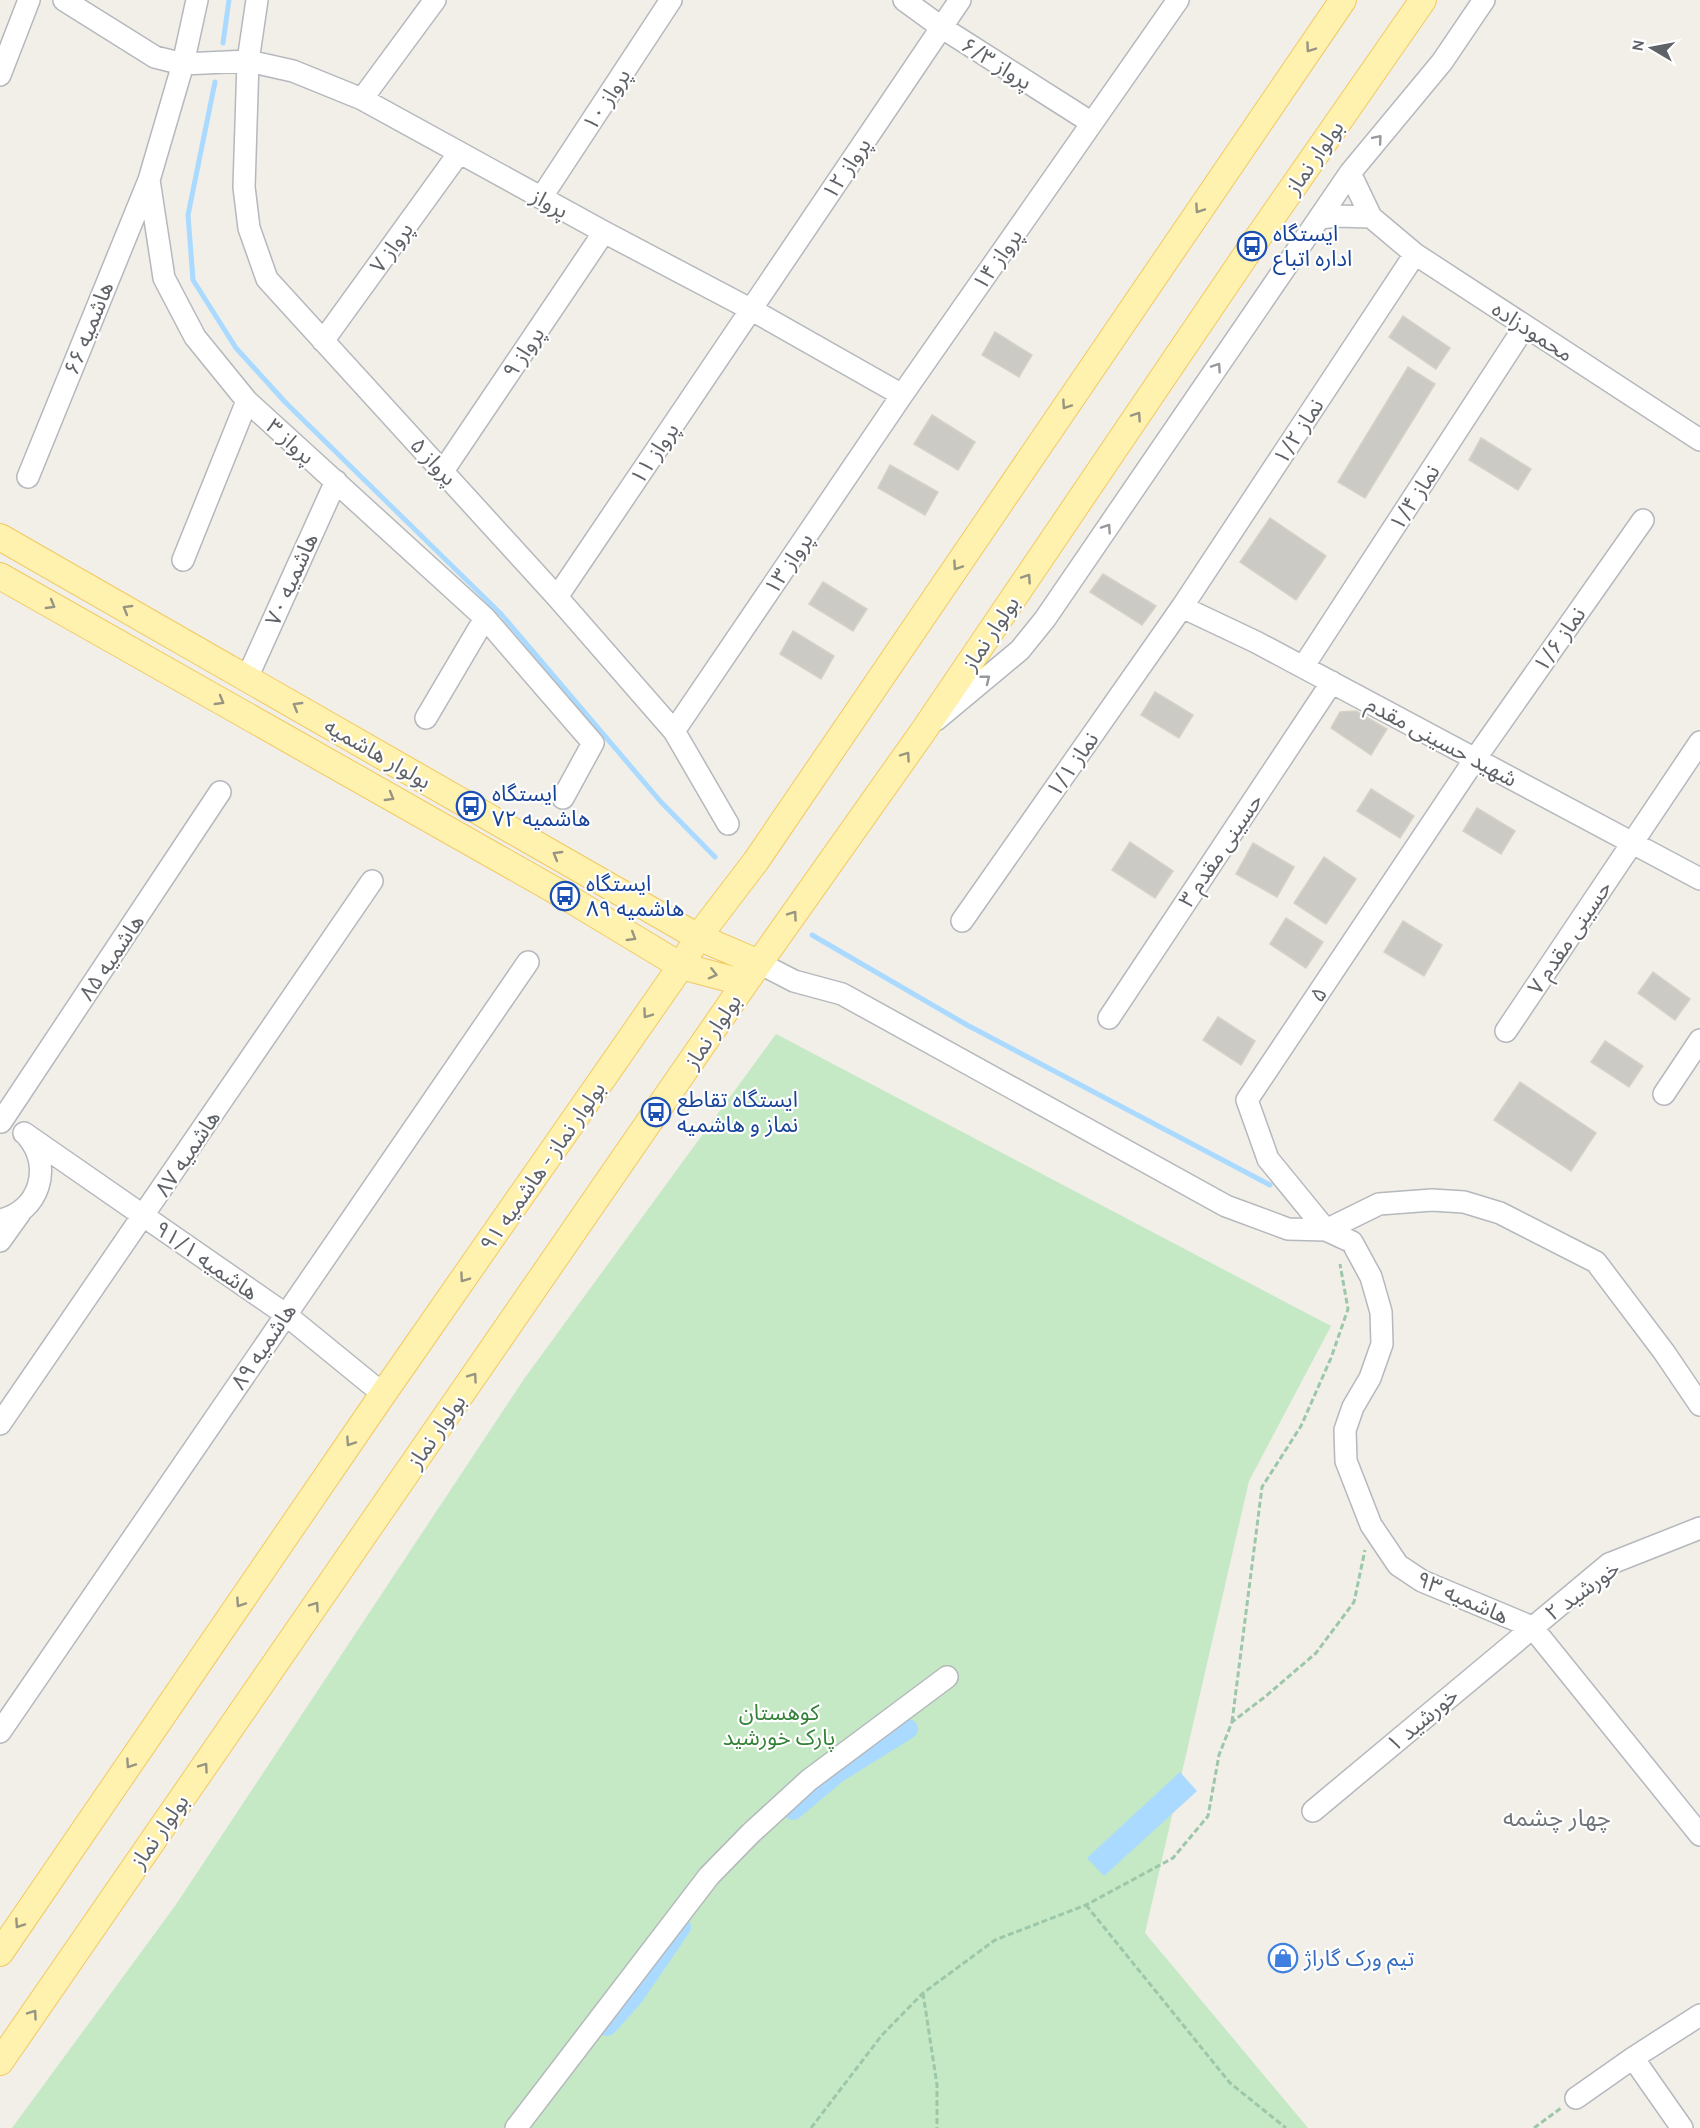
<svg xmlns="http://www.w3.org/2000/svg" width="1700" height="2128" viewBox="0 0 1700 2128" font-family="Karla,'Noto Sans Arabic',sans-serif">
<rect width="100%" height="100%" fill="#f1efe8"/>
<!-- green -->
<path fill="#c5e8c5" d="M776,1034L1331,1326L1249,1481L1145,1933L1308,2128H12L175,1906L524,1379Z"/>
<!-- water -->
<path fill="#aadaff" d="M1180,1772L1197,1791L1104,1876L1087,1858Z"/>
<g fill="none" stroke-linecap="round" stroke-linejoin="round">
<!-- stream -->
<path stroke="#aadaff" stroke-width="5" d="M223,43L229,0
M215,82L188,215L193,280L236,348L285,402L501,614L661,802L715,857
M812,935L967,1025L1270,1185"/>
<!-- canal -->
<path stroke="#aadaff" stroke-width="20" d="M793,1810L837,1773L908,1729
M607,2026L633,1997L681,1927"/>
</g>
<!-- building -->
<path fill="#cccac5" stroke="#d6d1c6" stroke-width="1.5" d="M1403,316L1450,348L1436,369L1389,337Z
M995,332L1032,355L1019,377L982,355Z
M1408,367L1435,384L1365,498L1338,482Z
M932,415L975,442L958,470L914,444Z
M1481,438L1531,469L1518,490L1469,460Z
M890,465L938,492L925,515L878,488Z
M1270,518L1326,556L1296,600L1240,562Z
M1103,574L1156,606L1142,625L1090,592Z
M823,582L867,609L853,631L809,604Z
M793,631L834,656L821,679L780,654Z
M1155,692L1193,715L1179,738L1141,715Z
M1356,711L1387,729L1371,755L1331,728L1340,712Z
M1371,789L1414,816L1400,838L1357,811Z
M1477,808L1515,831L1501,854L1463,831Z
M1130,842L1173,871L1155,898L1112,870Z
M1253,843L1294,867L1277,897L1236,874Z
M1324,857L1356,879L1326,924L1294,903Z
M1286,918L1323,942L1306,968L1270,944Z
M1403,921L1442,945L1424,976L1384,952Z
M1653,972L1690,999L1675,1020L1638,993Z
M1218,1017L1255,1041L1241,1065L1203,1040Z
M1605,1041L1643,1066L1629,1087L1591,1062Z
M1520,1082L1596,1133L1571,1171L1494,1120Z"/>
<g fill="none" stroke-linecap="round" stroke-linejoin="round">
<!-- minor casing -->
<g stroke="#b5b8bc" stroke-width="24">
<path id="minor" d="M64,0L155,57L183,64L248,61L293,71L362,99L604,232L752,310L902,395
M197,0L183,64L149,180L164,278L195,337L247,401L485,618L593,743L563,798
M257,0L248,61L244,187L249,228L267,279L557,597L674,731L728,824
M904,0L941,27L1092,123
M0,75L29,0
M362,99L435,0
M1350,173L1371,217L1415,254L1700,440
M541,198L671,0
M1319,218L1337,216L1371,217
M323,341L459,153
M443,471L604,232
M28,477L149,180
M1643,520L1475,759L1247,1100L1268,1159L1326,1230L1352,1242L1371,1277L1381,1312L1382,1344L1370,1378L1353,1407L1345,1430L1346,1461L1371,1525L1398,1565L1422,1581L1532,1627L1700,1835
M183,560L247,401
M557,597L960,0
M1182,607L1256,642L1700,879
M1303,667L1525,326
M247,678L336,481
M426,718L485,618
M936,720L1020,650L1045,619L1350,173L1442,62L1484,0
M674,731L902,395L1178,0
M962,921L1182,607L1415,254
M759,963L794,981L842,994L1226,1206L1288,1229L1326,1230L1379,1204L1432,1200L1464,1202L1500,1213L1596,1262L1664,1352L1700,1405
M1109,1018L1332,682
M1506,1031L1700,742
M1664,1094L1700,1040
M1,1122L220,792
M24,1133L285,1314L383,1394
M0,1220C39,1212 53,1167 28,1137
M0,1241L20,1213
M0,1424L372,881
M0,1732L528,962
M1313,1811L1609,1564L1700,1528
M1633,2058L1682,2128
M1576,2098L1633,2058L1700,2015
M516,2128L709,1876L751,1833L809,1780L947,1677"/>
</g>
<!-- major casing -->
<g stroke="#f2c960" stroke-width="28">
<path id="major" d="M0,537L698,937L759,963
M0,576L565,896L681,966L745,983
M0,1953L383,1394L681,966L698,937L756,861L1343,0
M0,2062L745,983L924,730L1252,246L1423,0"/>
</g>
<!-- path -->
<path stroke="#9cc7a9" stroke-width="3" stroke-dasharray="6 3" stroke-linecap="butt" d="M1232,1722L1262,1487L1301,1426L1331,1358L1348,1309L1340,1264
M1086,1905L1230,2083L1286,2128
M923,1993L937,2085V2128
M811,2128L882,2035L923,1993L995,1940L1086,1905L1173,1858L1208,1816L1219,1755L1232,1722L1266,1696L1316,1653L1354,1602L1365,1550
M1534,2128L1561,2108"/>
<!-- minor -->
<use href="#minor" stroke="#fff" stroke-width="21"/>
<!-- major -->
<use href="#major" stroke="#fff2af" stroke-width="26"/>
</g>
<!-- one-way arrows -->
<defs><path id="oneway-chevron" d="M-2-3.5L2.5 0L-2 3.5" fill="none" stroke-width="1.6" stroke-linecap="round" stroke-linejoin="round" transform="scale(1.5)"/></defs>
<g stroke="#979581">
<use href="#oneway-chevron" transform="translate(1310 48) rotate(125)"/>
<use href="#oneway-chevron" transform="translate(1199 209) rotate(124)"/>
<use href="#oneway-chevron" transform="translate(1066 405) rotate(124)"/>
<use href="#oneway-chevron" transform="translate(1137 416) rotate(-56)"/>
<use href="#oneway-chevron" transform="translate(957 566) rotate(124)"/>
<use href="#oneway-chevron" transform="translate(1027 578) rotate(-56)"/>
<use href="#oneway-chevron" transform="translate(51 605) rotate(30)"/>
<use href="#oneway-chevron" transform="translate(127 609) rotate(-150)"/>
<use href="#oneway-chevron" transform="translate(220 701) rotate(30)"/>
<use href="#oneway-chevron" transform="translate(297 706) rotate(-150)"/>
<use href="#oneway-chevron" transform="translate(906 756) rotate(-55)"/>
<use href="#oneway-chevron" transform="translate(390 797) rotate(30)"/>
<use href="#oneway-chevron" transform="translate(557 855) rotate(-150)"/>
<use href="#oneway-chevron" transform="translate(793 915) rotate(-55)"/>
<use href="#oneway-chevron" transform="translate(632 937) rotate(31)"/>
<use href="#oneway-chevron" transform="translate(713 974) rotate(14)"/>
<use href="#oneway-chevron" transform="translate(647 1014) rotate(125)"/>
<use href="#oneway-chevron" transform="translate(464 1278) rotate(125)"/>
<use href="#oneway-chevron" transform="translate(473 1377) rotate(-55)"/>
<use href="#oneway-chevron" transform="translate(350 1442) rotate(124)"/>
<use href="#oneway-chevron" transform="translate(240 1603) rotate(124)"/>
<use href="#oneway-chevron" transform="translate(315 1606) rotate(-55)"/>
<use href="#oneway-chevron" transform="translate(130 1764) rotate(124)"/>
<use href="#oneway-chevron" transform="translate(204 1767) rotate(-55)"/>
<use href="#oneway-chevron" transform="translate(19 1924) rotate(124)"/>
<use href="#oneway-chevron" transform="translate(33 2014) rotate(-55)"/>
</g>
<g stroke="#979a9d">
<use href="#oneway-chevron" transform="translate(1378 139) rotate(-50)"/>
<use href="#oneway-chevron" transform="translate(1217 367) rotate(-56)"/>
<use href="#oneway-chevron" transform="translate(1107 528) rotate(-56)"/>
<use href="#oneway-chevron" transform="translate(986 679) rotate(-39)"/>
</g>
<!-- icons -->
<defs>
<g id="bus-ring" transform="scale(1.5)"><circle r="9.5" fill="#fff" stroke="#1a4fb4" stroke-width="1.5"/><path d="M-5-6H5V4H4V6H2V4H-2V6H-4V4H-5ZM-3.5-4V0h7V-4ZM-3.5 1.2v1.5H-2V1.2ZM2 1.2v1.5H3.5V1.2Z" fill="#1a4fb4"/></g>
<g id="shop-ring" transform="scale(1.5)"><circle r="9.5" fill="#fff" stroke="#3f7fe0" stroke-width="1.5"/><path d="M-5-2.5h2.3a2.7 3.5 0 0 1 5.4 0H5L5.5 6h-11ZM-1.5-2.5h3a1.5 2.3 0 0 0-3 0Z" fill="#3f7fe0"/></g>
</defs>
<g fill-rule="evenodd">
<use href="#bus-ring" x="1252" y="246"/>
<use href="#bus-ring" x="471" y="806"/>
<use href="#bus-ring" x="565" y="896"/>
<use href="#bus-ring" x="656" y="1112"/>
<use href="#shop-ring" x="1283" y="1958"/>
</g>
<g text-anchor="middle" stroke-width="4.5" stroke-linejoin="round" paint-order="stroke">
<!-- street labels -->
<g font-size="22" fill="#5f6368" stroke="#fff">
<text transform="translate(997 63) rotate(32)" y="8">پرواز ۶/۳</text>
<text transform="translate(606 99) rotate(-57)" y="8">پرواز ۱۰</text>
<text transform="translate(1314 157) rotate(-55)" y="8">بولوار نماز</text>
<text transform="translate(846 168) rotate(-56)" y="8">پرواز ۱۲</text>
<text transform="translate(550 203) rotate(29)" y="8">پرواز</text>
<text transform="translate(391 247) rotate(-54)" y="8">پرواز ۷</text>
<text transform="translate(997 259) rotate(-55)" y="8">پرواز ۱۴</text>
<text transform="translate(88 328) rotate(-68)" y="8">هاشمیه ۶۶</text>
<text transform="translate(1533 331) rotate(33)" y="8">محمودزاده</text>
<text transform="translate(523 352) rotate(-56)" y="8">پرواز ۹</text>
<text transform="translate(1298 431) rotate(-57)" y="8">نماز ۱/۲</text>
<text transform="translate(291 441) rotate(42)" y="8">پرواز ۳</text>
<text transform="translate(654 453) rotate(-56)" y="8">پرواز ۱۱</text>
<text transform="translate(434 461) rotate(47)" y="8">پرواز ۵</text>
<text transform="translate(1414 497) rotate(-57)" y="8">نماز ۱/۴</text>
<text transform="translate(788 563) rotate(-56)" y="8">پرواز ۱۳</text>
<text transform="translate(291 579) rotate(-66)" y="8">هاشمیه ۷۰</text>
<text transform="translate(990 633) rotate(-56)" y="8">بولوار نماز</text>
<text transform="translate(1559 639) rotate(-55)" y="8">نماز ۱/۶</text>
<text transform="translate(1442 741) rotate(28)" y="8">شهید حسینی مقدم</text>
<text transform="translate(378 753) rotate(30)" y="8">بولوار هاشمیه</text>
<text transform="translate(1072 764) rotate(-55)" y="8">نماز ۱/۱</text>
<text transform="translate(1220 850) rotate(-56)" y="8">حسینی مقدم ۳</text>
<text transform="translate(1569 937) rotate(-56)" y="8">حسینی مقدم ۷</text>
<text transform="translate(111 957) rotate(-56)" y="8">هاشمیه ۸۵</text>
<text transform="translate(1318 994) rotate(-56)" y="8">۵</text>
<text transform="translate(712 1031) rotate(-56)" y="8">بولوار نماز</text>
<text transform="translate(187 1153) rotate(-56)" y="8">هاشمیه ۸۷</text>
<text transform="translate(542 1166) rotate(-55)" y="8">بولوار نماز - هاشمیه ۹۱</text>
<text transform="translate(207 1260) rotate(35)" y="8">هاشمیه ۹۱/۱</text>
<text transform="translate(263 1346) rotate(-56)" y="8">هاشمیه ۸۹</text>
<text transform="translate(436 1431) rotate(-55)" y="8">بولوار نماز</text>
<text transform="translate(1582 1590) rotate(-36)" y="8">خورشید ۲</text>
<text transform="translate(1463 1597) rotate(24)" y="8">هاشمیه ۹۳</text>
<text transform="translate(1422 1719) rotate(-40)" y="8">خورشید ۱</text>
<text transform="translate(159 1831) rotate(-55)" y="8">بولوار نماز</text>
</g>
<!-- transit labels -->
<g font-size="22" fill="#164399" stroke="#fff" text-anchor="start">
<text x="1273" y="241">ایستگاه<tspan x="1273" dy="25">اداره اتباع</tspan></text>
<text x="492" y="801">ایستگاه<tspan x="492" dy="25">هاشمیه ۷۲</tspan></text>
<text x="586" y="891">ایستگاه<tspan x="586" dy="25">هاشمیه ۸۹</tspan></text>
<text x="677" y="1107">ایستگاه تقاطع<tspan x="677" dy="25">نماز و هاشمیه</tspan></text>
</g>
<!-- park labels -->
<g font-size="22" fill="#348238" stroke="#fff">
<text x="779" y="1720">کوهستان<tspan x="779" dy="25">پارک خورشید</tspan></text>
</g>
<!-- shop labels -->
<g font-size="22" fill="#366cbe" stroke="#fff" text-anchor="start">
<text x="1304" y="1966">تیم ورک گاراژ</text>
</g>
<!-- neighbourhood labels -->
<g font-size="24" fill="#70757a" stroke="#fff">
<text x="1557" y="1826">چهار چشمه</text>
</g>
</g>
<!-- north arrow -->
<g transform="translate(1652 48) rotate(280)" stroke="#ffffff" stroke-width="4.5" paint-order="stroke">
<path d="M0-4.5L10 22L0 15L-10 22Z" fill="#5f6368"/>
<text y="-9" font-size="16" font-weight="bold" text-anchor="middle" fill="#5f6368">N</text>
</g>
</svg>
